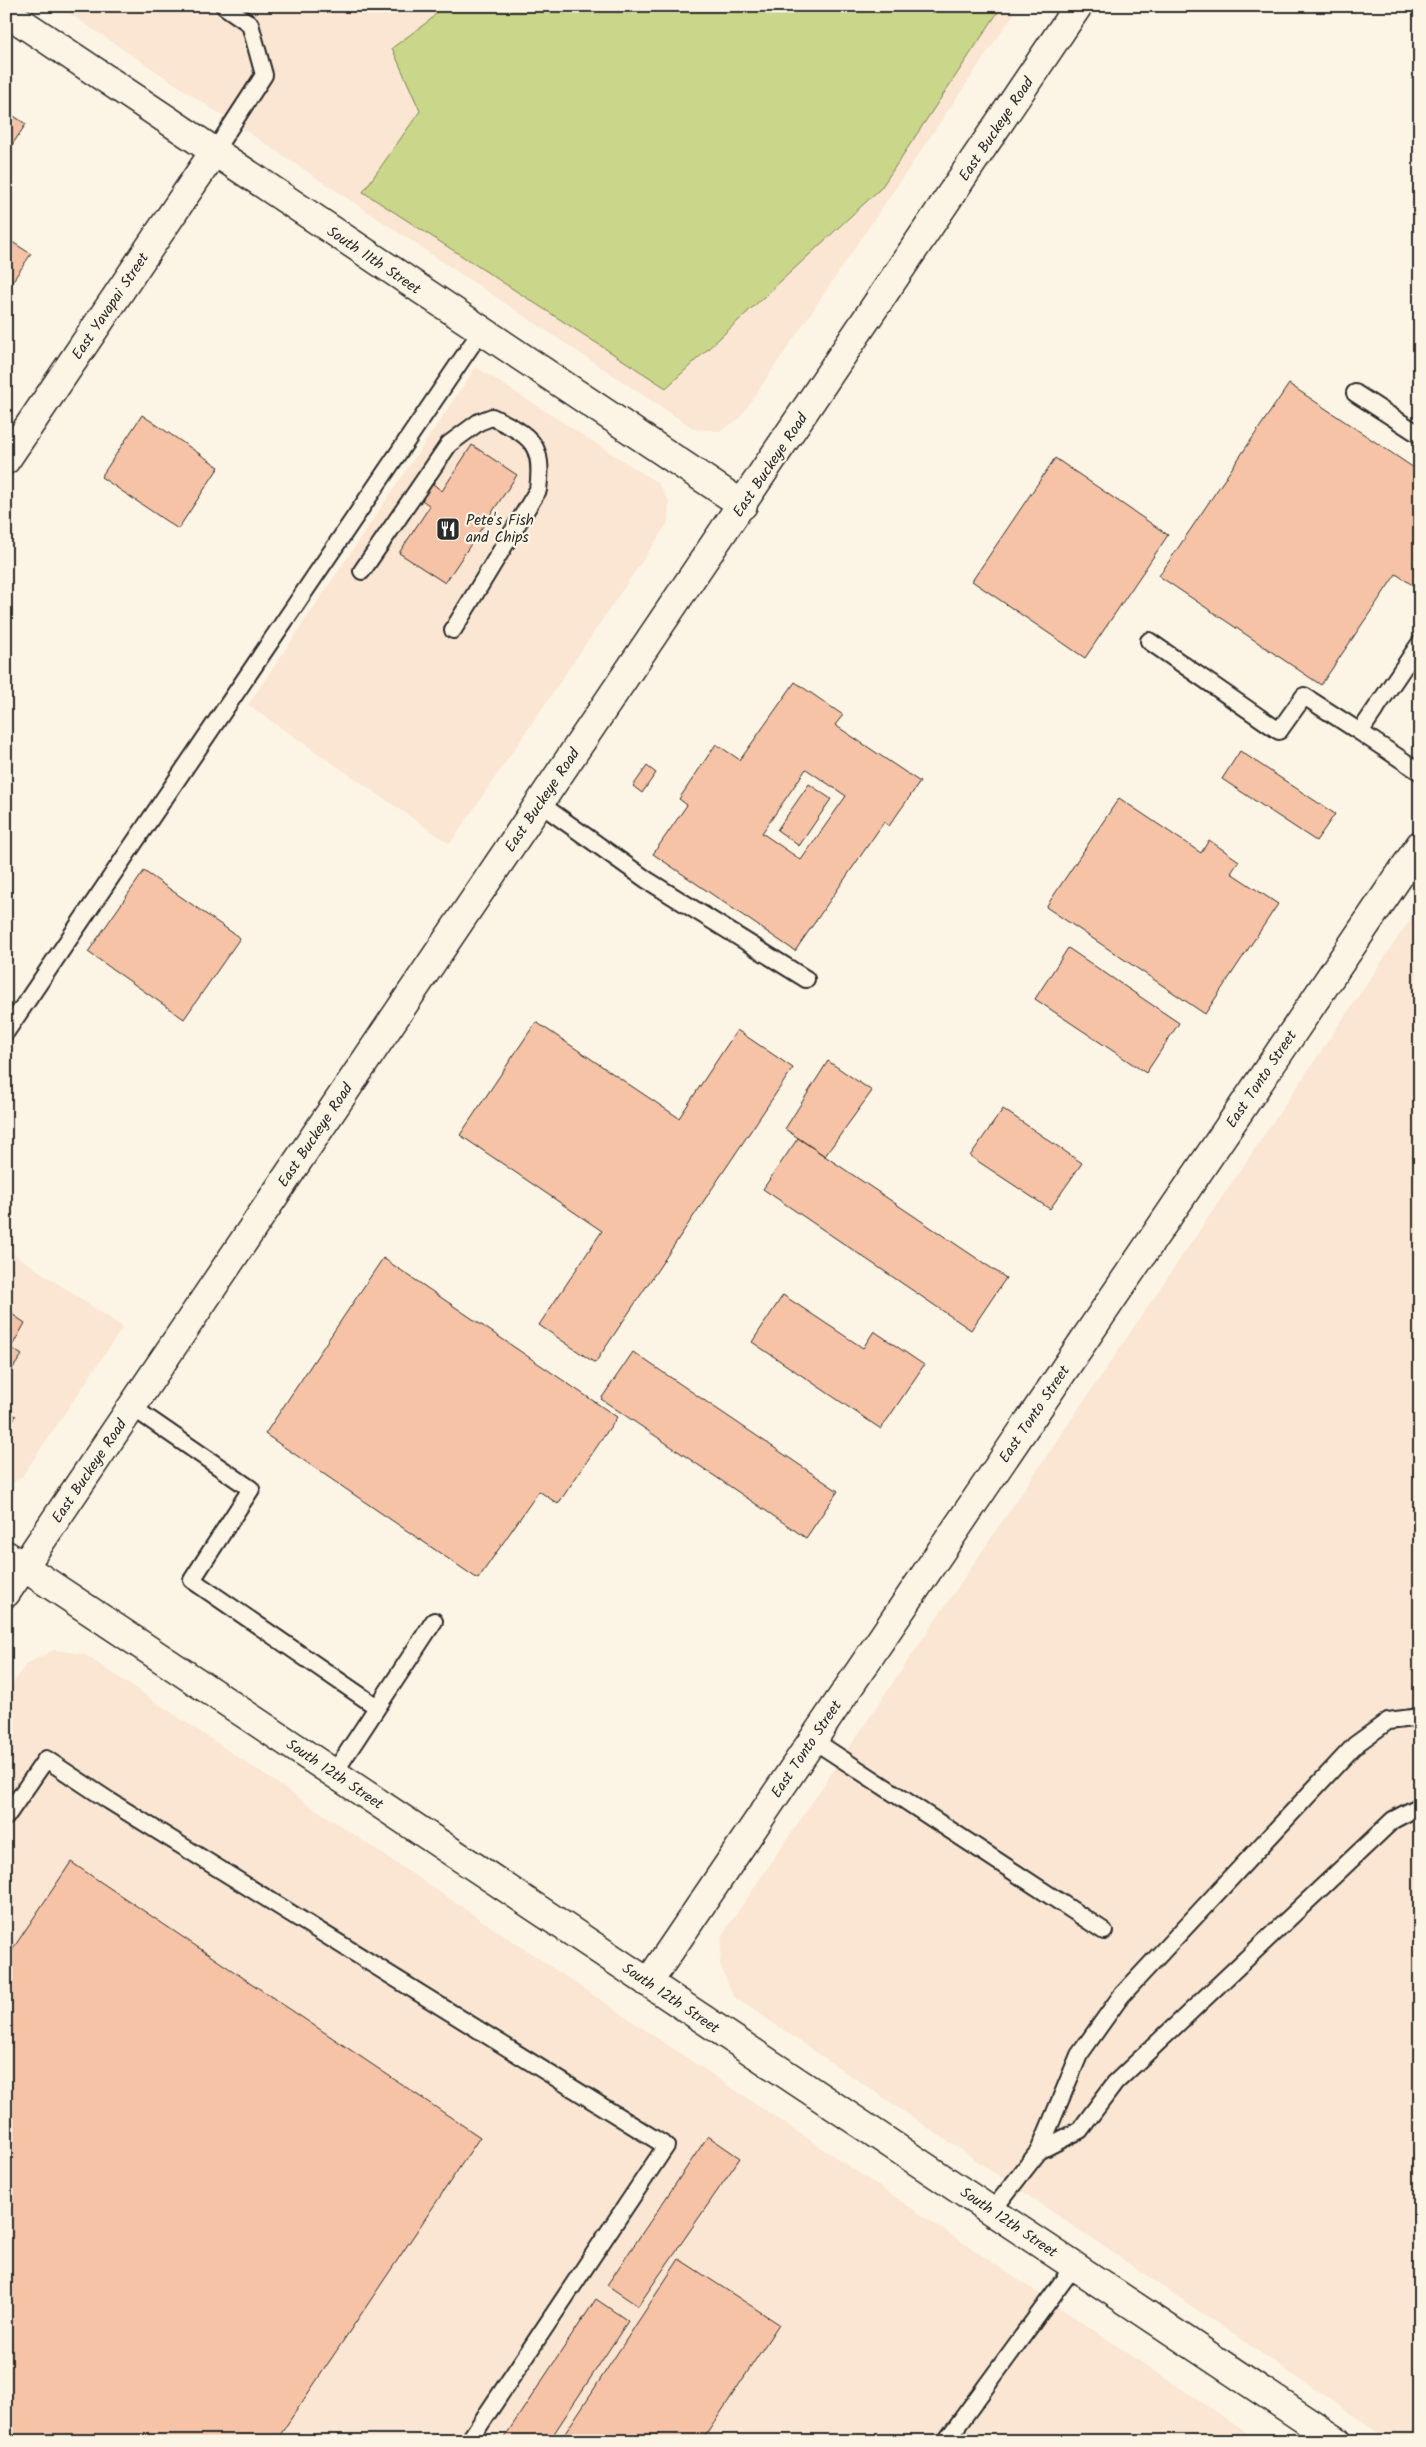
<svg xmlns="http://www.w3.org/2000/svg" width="1426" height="2447" viewBox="0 0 1426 2447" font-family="Kalam,sans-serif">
<rect width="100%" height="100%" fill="#fcf5e5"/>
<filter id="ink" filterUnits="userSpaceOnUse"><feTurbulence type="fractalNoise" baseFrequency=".02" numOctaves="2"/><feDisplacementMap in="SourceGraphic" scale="10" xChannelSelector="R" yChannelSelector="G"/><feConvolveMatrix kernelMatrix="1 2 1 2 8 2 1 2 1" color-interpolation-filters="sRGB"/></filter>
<g filter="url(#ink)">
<!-- built -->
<path fill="#fae6d2" d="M58,6H1019L739,419L720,431L694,429Z
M476,367L658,483L669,501L668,523L450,844L248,705Z
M1420,905V2441H1391L733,1996L720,1964L722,1935Z
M6,1249L123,1327L21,1478L6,1486Z
M54,1650L84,1654L1259,2441H6V1694L26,1664Z"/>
<!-- green -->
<path fill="#cad689" stroke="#7a805a" d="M443,6H1002L881,188L666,388L363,192L420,111L392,48L430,20Z"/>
<!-- building -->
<path fill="#f6c3a6" stroke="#2b2b2b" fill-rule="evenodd" d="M6,111L26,124L6,154Z
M6,238L31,254L6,291Z
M1289,384L1420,472V590L1396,574L1321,685L1159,576Z
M142,415L219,467L178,529L101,477Z
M472,445L517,475L445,583L399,553L430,506L422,500L433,484L442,491Z
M1055,458L1168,535L1085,658L972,581Z
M795,682L843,715L835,725L920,782L889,826L884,822L795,951L653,854L687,805L679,799L716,744L740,760ZM806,769L846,796L801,860L762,833Z
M1240,751L1335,814L1316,841L1222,779Z
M647,766L656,773L642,793L633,786Z
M809,784L831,799L799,846L777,830Z
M1119,798L1201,853L1209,840L1239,861L1231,873L1278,904L1205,1014L1046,907Z
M144,871L240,938L184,1019L88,952Z
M1068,948L1179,1023L1146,1073L1035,999Z
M536,1022L679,1118L737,1030L793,1068L595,1363L539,1325L602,1231L460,1135Z
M828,1061L872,1091L825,1156L785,1129Z
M1003,1109L1082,1163L1050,1209L970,1156Z
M798,1138L1006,1278L971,1330L763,1189Z
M383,1258L617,1417L558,1504L539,1491L478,1579L265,1434Z
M783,1295L863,1348L874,1331L924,1365L881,1429L752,1342Z
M6,1310L25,1323L11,1348L22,1355L6,1378Z
M633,1352L838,1491L806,1538L601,1399Z
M6,1410L16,1416L6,1430Z
M71,1862L480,2137L276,2441H6V1959Z
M708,2136L740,2158L638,2306L607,2285Z
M679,2259L779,2324L702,2441H560Z
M596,2299L628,2321L549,2441H502Z"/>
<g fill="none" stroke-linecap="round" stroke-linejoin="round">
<!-- service casing -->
<g stroke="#2b2b2b" stroke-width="20">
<path id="service" d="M214,152L264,75L250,24L224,6
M1355,393L1420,435
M362,571L449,444L479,422L492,417C532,436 544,444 538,490L453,630
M1149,641L1279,731L1304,696L1360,732
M1420,643L1360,732L1420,772
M539,803L647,880L806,979
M6,1032L481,331
M132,1407L251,1489L192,1580L377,1707
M813,1740L1104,1931
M334,1773L434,1621
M6,1817L46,1759L108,1800L666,2146L469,2441
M1039,2151L1080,2130L1115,2083L1393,1820L1420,1806
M992,2211L1039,2151L1079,2055L1121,1996L1355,1745L1388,1721L1420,1717
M946,2441L1074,2266"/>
</g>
<!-- minor casing -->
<g stroke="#2b2b2b" stroke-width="31">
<path id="minor" d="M6,12L743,505
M6,460L214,152
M6,1555L1337,2441
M648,1983L1420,845"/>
</g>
<!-- secondary casing -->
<g stroke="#2b2b2b" stroke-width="31">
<path id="secondary" d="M6,1593L1078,6"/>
</g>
<!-- service -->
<use href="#service" stroke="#fcf5e5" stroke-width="16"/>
<!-- minor -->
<use href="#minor" stroke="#fcf5e5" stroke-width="28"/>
<!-- secondary -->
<use href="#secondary" stroke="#fcf5e5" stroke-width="28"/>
</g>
</g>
<!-- icons -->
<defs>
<g id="restaurant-square" transform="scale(1.25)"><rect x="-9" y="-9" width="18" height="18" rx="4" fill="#2b2b2b" stroke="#fcf5e5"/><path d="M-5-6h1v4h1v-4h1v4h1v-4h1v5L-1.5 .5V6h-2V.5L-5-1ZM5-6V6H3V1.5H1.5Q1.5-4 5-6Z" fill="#fff"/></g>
</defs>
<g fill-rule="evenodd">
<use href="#restaurant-square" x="448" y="529"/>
</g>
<g text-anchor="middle" stroke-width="4.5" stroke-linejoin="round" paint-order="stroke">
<!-- street labels -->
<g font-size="15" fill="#2b2b2b" stroke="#fcf5e5">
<text transform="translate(996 129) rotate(-56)" y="5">East Buckeye Road</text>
<text transform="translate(374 260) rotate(34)" y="5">South 11th Street</text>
<text transform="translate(110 306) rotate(-56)" y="5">East Yavapai Street</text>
<text transform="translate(770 465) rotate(-56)" y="5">East Buckeye Road</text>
<text transform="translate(542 800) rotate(-56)" y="5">East Buckeye Road</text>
<text transform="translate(1261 1079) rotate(-56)" y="5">East Tonto Street</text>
<text transform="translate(315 1135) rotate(-56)" y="5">East Buckeye Road</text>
<text transform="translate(1034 1414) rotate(-56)" y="5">East Tonto Street</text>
<text transform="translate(89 1471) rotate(-56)" y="5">East Buckeye Road</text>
<text transform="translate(806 1749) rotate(-56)" y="5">East Tonto Street</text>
<text transform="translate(335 1774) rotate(34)" y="5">South 12th Street</text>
<text transform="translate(671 1998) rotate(34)" y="5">South 12th Street</text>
<text transform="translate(1009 2222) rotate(34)" y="5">South 12th Street</text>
</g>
<!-- poi labels -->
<g font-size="15" fill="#2b2b2b" stroke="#fcf5e5" text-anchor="start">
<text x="466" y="525">Pete's Fish<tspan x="466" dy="17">and Chips</tspan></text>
</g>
</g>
<!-- margin -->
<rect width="1426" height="2447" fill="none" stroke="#fcf5e5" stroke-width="25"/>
<rect x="12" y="12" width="1401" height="2422" fill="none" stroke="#2b2b2b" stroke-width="2" filter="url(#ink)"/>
</svg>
